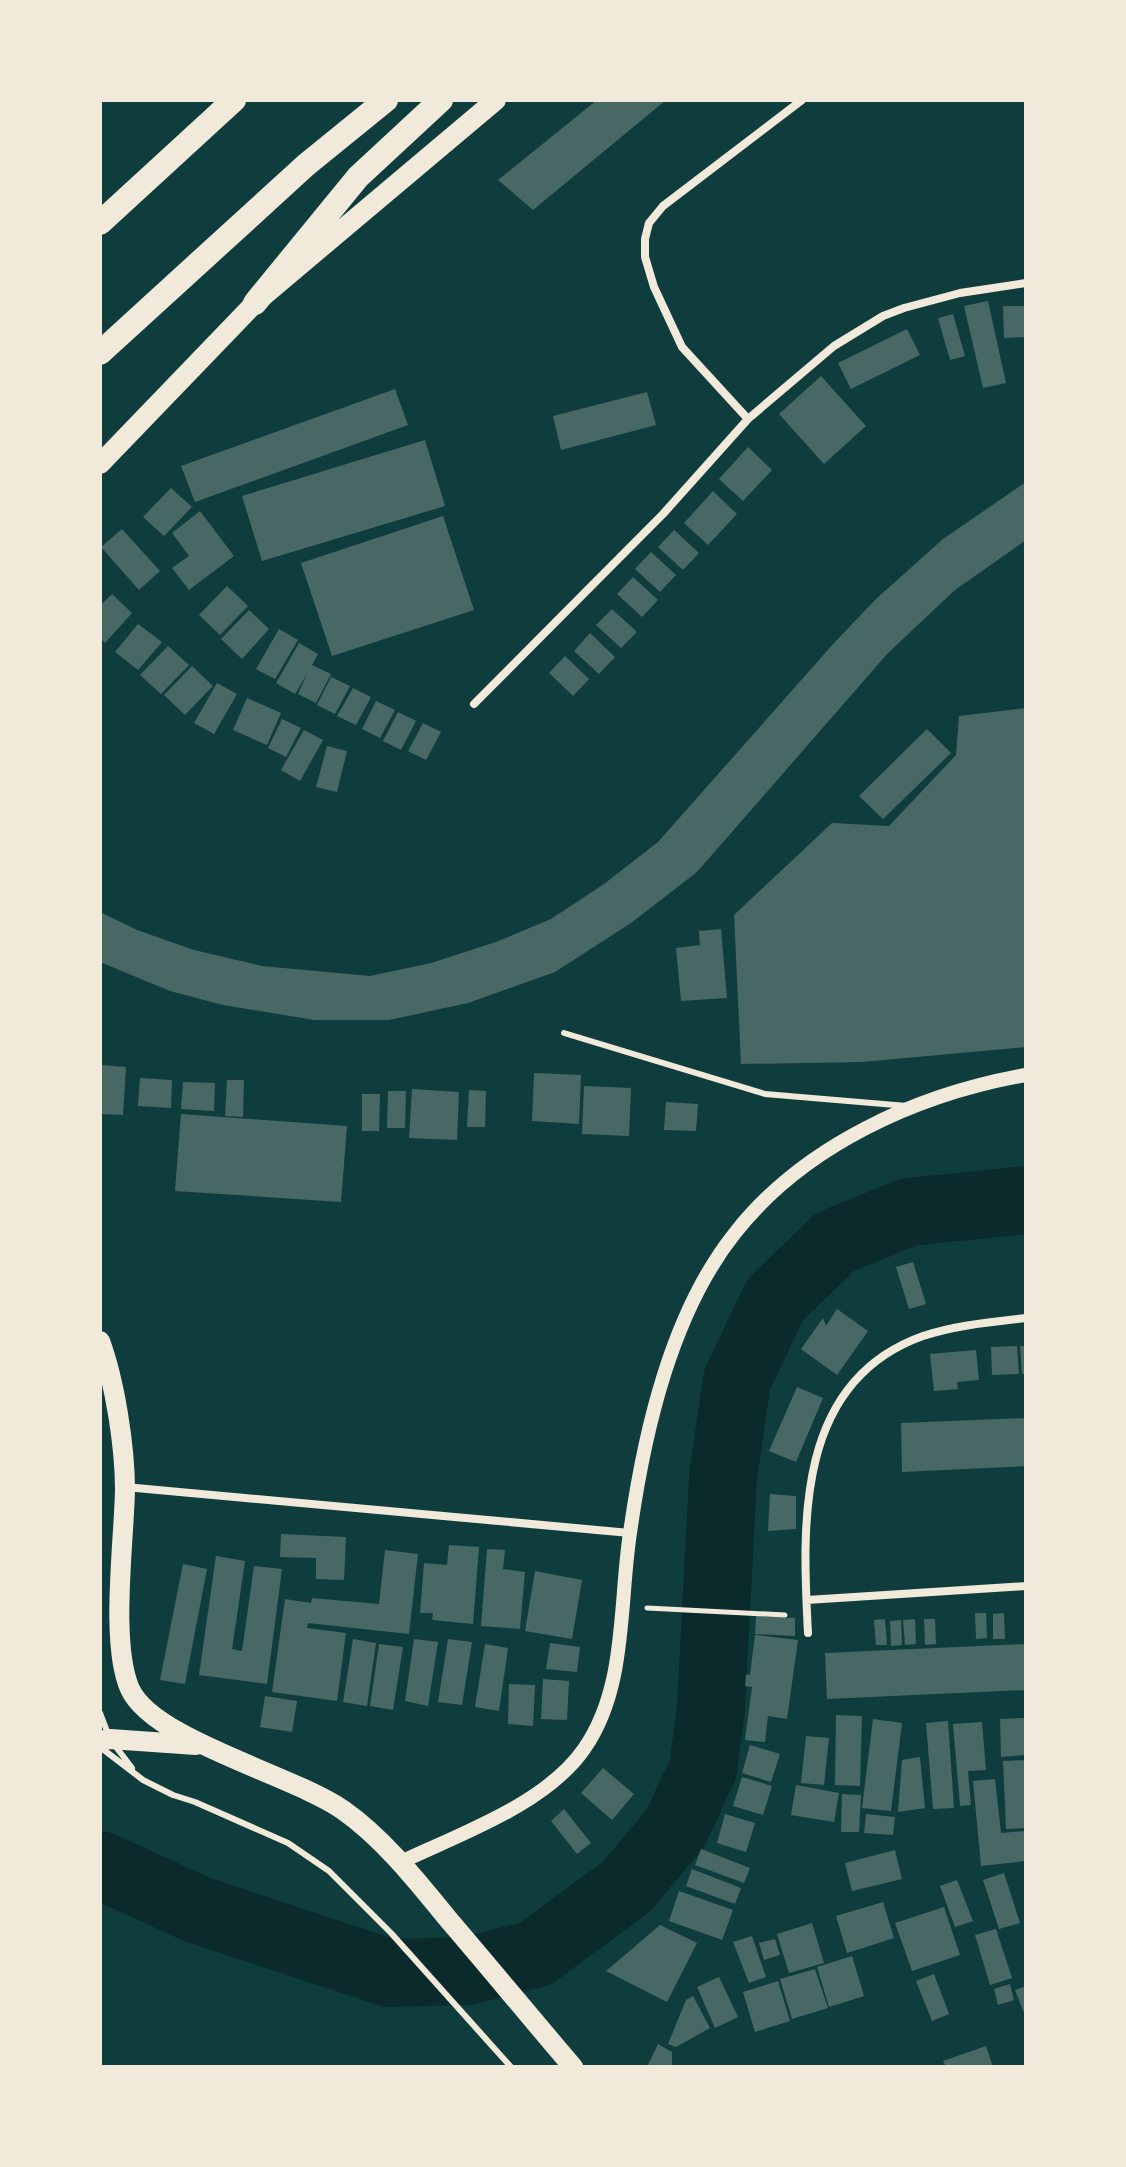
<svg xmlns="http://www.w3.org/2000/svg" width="1126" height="2167" viewBox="0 0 1126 2167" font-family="'Golos Text',sans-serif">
<rect width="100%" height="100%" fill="#0f3d3e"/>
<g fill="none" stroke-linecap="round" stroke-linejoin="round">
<!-- river -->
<path stroke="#0a2a2b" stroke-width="68" d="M100,1865L196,1909L389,1973L467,1971L535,1954L626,1887L675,1829L703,1769L711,1708L723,1477L737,1380L775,1300L835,1242L909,1212L1026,1200"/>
</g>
<!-- building -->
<path fill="#486865" d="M597,100H666L533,210L498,180Z
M988,301L1006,383L983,388L964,306Z
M1003,306H1026V337L1004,338Z
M953,314L965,356L950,360L938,318Z
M907,329L920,355L851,389L838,363Z
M821,376L866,426L824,464L779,414Z
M395,389L408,425L195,502L181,466Z
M647,392L656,425L561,450L553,416Z
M425,440L445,506L262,561L242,496Z
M748,447L772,470L743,501L719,479Z
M1026,482V540L955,590L888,653L697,872L631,923L555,972L468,1003L389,1020H314L223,1005L170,991L100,962V912L137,930L194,950L262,966L370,976L431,963L496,942L551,919L604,884L658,842L834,643L876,599L943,539Z
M171,488L192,507L164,536L143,517Z
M713,491L737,514L708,545L684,523Z
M200,511L234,556L189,590L172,568L189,556L172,533Z
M443,516L474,610L332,656L301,563Z
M122,529L160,571L139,590L101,547Z
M674,530L699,553L683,570L658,547Z
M651,552L676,575L660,592L635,569Z
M633,577L658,600L642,617L617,594Z
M227,586L248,606L220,635L199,615Z
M112,594L132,613L105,643L100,638V606Z
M612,609L637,632L621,648L596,625Z
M249,610L269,629L242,659L221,639Z
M138,624L162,642L138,670L115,652Z
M279,629L298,640L275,679L256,669Z
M590,633L615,657L599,674L574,651Z
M299,643L318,654L312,665L331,674L316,703L298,694L307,674L295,694L276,683Z
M168,646L189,665L161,694L140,675Z
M565,656L589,679L573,696L549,673Z
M192,666L213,686L185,715L164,695Z
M331,677L350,686L335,714L317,705Z
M217,683L237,694L214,734L194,723Z
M353,688L371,697L356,725L337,716Z
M247,698L281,713L267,745L233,730Z
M376,701L395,710L380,738L362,729Z
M1026,708V1047L862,1062L741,1064L734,915L832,823L889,826L956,755L959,716Z
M398,712L416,721L401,750L383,741Z
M282,719L301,728L286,757L268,748Z
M423,723L441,732L426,760L408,751Z
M927,729L951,753L883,819L859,796Z
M304,730L323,740L300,781L281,770Z
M327,746L347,751L337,792L316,787Z
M721,929L727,998L681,1001L676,948L700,945L699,931Z
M100,1065L126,1067L123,1115L100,1114Z
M534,1073L581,1075L579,1124L532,1121Z
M140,1078L172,1080L171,1108L138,1106Z
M227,1080H244L243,1117L225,1116Z
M183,1082L215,1083L214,1111L181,1109Z
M584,1086L631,1088L629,1136L582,1134Z
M412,1089L459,1092L457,1140L409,1138Z
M469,1090L486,1091L485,1127H467Z
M388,1091H406L405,1128H387Z
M362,1094H380L379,1131H362Z
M666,1102L698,1104L696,1131L664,1130Z
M181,1114L347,1126L341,1202L175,1191Z
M913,1262L926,1304L909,1309L896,1267Z
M837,1309L868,1331L837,1375L801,1349L823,1318L826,1326Z
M1017,1346L1019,1374L992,1375L991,1347Z
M1020,1346H1026V1374H1022Z
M976,1350L979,1380L957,1382L958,1389L934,1391L930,1354Z
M797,1387L823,1398L796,1462L769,1451Z
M1026,1418V1466L902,1472L901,1423Z
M770,1494L796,1496V1529L768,1531Z
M281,1534L346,1537L344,1580L316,1579V1558L280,1557Z
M449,1545L479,1547L473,1624L432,1620L433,1613H420L424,1563L447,1565Z
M487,1549L505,1550L503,1569L525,1572L520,1629L481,1626Z
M385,1550L418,1554L409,1634L308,1623L307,1628L346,1633L337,1701L272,1692L285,1599L311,1603L312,1598L379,1604Z
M216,1556L245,1561L232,1649L242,1651L254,1566L282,1569L267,1684L199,1675Z
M183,1564L207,1569L185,1684L160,1680Z
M535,1571L582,1580L572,1639L525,1631Z
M975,1613H986L987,1638L976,1639Z
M1004,1613L1005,1639H993V1614Z
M756,1616L795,1618V1636L755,1634Z
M885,1619L887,1645H876L874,1620Z
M915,1619L916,1644L905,1645L903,1620Z
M924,1619H935L936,1644L925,1645Z
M901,1620L902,1645L891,1646L890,1621Z
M755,1635L798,1640L787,1719L768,1716L765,1742L745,1740L752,1687L745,1686L746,1674L750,1675Z
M353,1639L376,1643L367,1706L343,1702Z
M414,1639L438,1642L428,1706L405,1701Z
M448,1639L472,1642L462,1705L438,1702Z
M550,1643L580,1647L577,1672L546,1669Z
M379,1644L403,1647L393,1710L370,1706Z
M485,1644L508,1648L499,1711L475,1707Z
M1026,1644V1690L827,1699L825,1653Z
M543,1679L569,1681L567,1720L541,1719Z
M509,1684L535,1685L533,1726L508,1724Z
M265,1696L297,1701L292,1732L260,1727Z
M836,1715L862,1716L860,1786L835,1785Z
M1024,1718L1026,1755L1001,1757L1000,1719Z
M873,1719L902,1723L891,1811L862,1808Z
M948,1721L954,1808L933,1809L926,1723Z
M982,1722L986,1770L968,1771L971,1805L960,1806L953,1724Z
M806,1736L829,1738L824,1785L801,1783Z
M750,1745L780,1754L771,1782L742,1773Z
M920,1757L925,1808L898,1812L902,1760Z
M1026,1760V1828L1006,1829L1003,1761Z
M603,1768L634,1794L612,1820L581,1793Z
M742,1777L772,1786L763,1815L733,1806Z
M995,1779L1001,1833L1025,1831L1026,1861L981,1866L973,1781Z
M796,1785L839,1793L834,1822L791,1815Z
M842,1794L861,1795L859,1832H841Z
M564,1809L591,1843L577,1854L551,1821Z
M725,1814L755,1823L746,1852L717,1843Z
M866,1814L895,1817L893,1835L864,1833Z
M701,1849L750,1868L744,1883L695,1865Z
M895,1850L902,1879L852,1891L845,1863Z
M692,1869L741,1888L735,1904L686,1886Z
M1004,1873L1020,1923L999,1929L983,1880Z
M957,1880L973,1921L955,1927L940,1886Z
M679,1891L733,1910L722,1940L669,1921Z
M883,1902L894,1938L847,1953L836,1916Z
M944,1907L960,1955L912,1971L895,1923Z
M812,1923L824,1963L789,1973L777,1934Z
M660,1925L697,1943L667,2002L606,1971Z
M996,1929L1012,1978L990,1985L975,1935Z
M752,1936L766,1977L749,1983L733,1942Z
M775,1939L780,1955L764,1960L759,1943Z
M852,1956L864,1996L829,2007L817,1967Z
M815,1969L828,2008L792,2019L780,1979Z
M934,1974L949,2014L932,2021L916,1981Z
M719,1977L738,2017L715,2028L697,1987Z
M778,1981L790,2021L755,2032L743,1992Z
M1010,1984L1014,2000L998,2005L994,1989Z
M1026,1986V2018L1015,1990Z
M693,1996L710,2028L676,2047L668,2044L686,2000Z
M658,2044L672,2052V2067H647Z
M986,2046L993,2067H946L943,2061Z"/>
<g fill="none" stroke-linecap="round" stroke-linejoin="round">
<!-- path -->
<path stroke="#f1e9da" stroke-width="5" d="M647,1608L785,1615"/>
<!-- service -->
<path stroke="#f1e9da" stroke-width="6" d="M564,1033L765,1094L907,1106
M100,1713L110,1739L132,1768
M100,1747L143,1780L173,1795L195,1802L288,1843L329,1871L391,1933L511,2067"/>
<!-- minor -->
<path stroke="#f1e9da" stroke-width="8" d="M748,419L682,347L654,287L645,257V239L649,223L663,206L802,100
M474,704L663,514L748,419L834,346L883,316L904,308L960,293L1026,283
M125,1487L630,1533
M807,1600L1026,1586
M808,1633C802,1522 796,1381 923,1336C956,1325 992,1322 1026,1318"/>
<!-- tertiary -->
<path stroke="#f1e9da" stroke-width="14" d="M401,1862C460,1834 546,1804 584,1749C627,1688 619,1604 630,1533C644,1433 671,1313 735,1233C804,1145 918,1094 1026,1075"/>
<!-- primary -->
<path stroke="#f1e9da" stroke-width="20" d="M100,464L255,303L496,100
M100,1341C115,1382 125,1447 125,1490C124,1542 110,1644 130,1689C153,1740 293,1775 343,1810C383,1838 417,1881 448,1919C490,1968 531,2018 573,2067
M100,1741L110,1739L196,1745"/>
<!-- motorway -->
<path stroke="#f1e9da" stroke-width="24" d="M100,223L234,100
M255,303L358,177L441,100
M100,353L306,165L386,100"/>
</g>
<!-- border -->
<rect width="1126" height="2167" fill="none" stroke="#f1e9da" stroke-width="204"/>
</svg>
